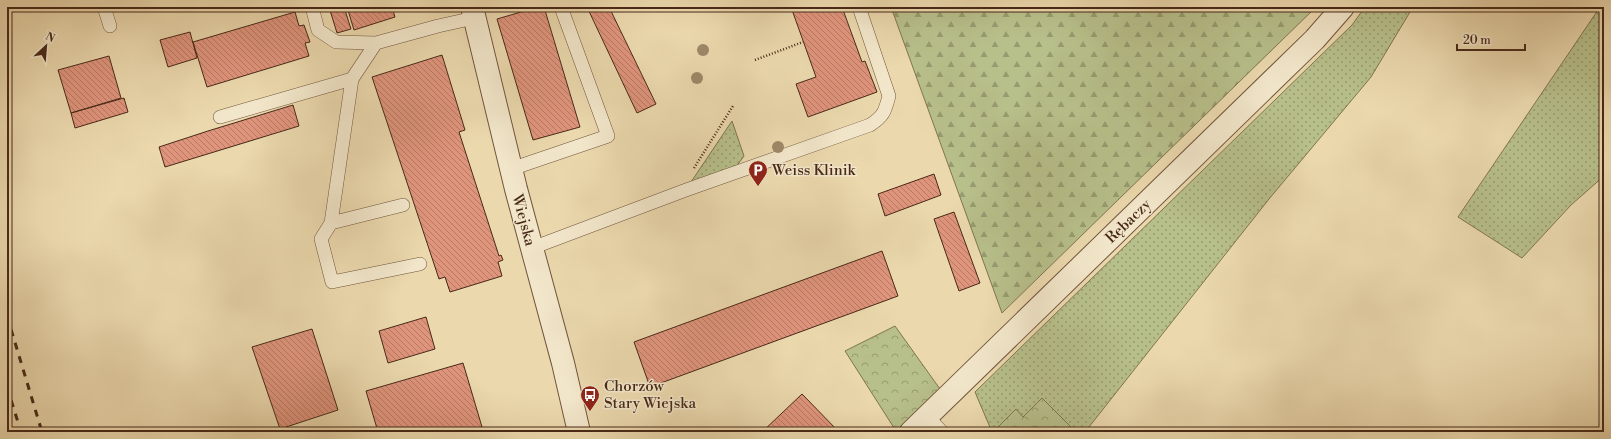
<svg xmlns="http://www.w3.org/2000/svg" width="1611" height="439" viewBox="0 0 1611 439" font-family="'Libre Bodoni',serif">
<defs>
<pattern id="grass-dots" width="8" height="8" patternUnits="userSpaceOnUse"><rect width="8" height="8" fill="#b7bf8a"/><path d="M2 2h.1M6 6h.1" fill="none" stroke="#979b70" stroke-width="1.8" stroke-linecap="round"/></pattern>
<pattern id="forest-firs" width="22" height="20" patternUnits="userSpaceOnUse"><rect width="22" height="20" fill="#b7bf8a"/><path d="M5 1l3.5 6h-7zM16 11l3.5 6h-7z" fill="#979b70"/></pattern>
<pattern id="park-crowns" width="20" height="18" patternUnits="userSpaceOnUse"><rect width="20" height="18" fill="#b7bf8a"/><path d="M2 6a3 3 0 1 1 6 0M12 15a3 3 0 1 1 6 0" fill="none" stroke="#979b70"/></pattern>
<pattern id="building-back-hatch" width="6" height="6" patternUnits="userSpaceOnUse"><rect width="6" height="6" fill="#df947c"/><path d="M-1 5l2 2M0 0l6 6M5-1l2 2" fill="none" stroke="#b77965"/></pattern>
</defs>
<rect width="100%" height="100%" fill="#ebd8ad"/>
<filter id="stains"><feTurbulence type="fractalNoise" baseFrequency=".005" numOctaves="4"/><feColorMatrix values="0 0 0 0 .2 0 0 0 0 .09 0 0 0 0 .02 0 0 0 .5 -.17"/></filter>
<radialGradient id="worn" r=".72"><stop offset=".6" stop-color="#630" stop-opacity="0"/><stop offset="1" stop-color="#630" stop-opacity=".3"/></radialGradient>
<!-- grass -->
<path fill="url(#grass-dots)" stroke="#807451" d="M1365,7H1413L1371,77L1269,199L1085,432H992L975,392L1352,25Z
M1600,7H1604V176L1571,205L1522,258L1458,217Z
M732,121L744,156L736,167L691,182Z"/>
<!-- forest -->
<path fill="url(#forest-firs)" stroke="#807451" d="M891,7H1316L1002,313Z"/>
<!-- park -->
<path fill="url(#park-crowns)" stroke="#807451" d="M895,326L940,389L896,431L845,351Z
M1042,398L1074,430L1073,432H993L1016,409L1023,417Z"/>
<!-- building -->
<path fill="url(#building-back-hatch)" stroke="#482918" d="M329,7H344L351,29L337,33Z
M347,7H392L395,17L354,30Z
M538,7H544L580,127L533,140L497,19Z
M587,7H609L656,104L637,113Z
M791,7H842L862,62L865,61L877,92L808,117L796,84L816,77Z
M295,12L299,26L304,25L310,42L305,43L309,56L207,87L193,42Z
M190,32L197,58L168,67L160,40Z
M442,55L465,130L459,132L499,256L501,255L503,260L498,262L502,276L450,292L445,277L439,279L372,77Z
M109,56L121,98L71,113L58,70Z
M124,98L128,112L75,128L71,113Z
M293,105L299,126L165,167L159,147L208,131Z
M934,174L941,195L885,216L878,194Z
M954,212L980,283L959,291L934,219Z
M882,251L898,296L650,387L634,342Z
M426,317L435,349L388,363L379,331Z
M312,329L338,410L280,429L252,347Z
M463,363L482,427L463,432H378L366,391Z
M802,394L839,432H762Z"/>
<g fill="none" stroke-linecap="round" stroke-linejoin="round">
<!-- service casing -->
<g stroke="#71553d" stroke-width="14">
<path id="service" d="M104,7L110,26
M312,7L318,30L336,42L376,43
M220,117L352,79
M511,169L608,136L561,7
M403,205L331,223L352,79L376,43L438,26L474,18
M331,223L321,239L332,282L420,264
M532,248L686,190L870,125C884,116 885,111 889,96L859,7
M927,416L942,432"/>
</g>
<!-- minor casing -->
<g stroke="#71553d" stroke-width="24">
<path id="minor" d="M472,7L516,189L563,363L579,432"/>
</g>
<!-- tertiary casing -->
<g stroke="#71553d" stroke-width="24">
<path id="tertiary" d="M911,432L1315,39L1343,7"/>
</g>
<!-- path -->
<path stroke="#482918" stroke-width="2.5" stroke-dasharray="1 2" stroke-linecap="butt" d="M755,60L803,42
M694,168L733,106"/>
<!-- service -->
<use href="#service" stroke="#f2e6ca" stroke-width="13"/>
<!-- minor -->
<use href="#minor" stroke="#f2e6ca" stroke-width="22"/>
<!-- tertiary -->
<use href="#tertiary" stroke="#f2e6ca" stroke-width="22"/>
<!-- rail -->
<path stroke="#482918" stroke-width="3" stroke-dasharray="7 7" stroke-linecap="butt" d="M7,316L42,432
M7,387L21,432
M7,416L14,432"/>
</g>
<!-- trees -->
<g fill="#9d8868">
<circle cx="703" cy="50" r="6"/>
<circle cx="697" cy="78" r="6"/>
<circle cx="778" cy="147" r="6"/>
</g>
<!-- icons -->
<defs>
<g id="parking-pin" transform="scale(1)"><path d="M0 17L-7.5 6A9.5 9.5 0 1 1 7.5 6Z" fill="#8f2418" stroke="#f2e6ca"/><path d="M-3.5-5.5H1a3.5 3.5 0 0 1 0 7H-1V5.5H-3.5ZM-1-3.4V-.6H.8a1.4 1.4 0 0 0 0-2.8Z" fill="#fff"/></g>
<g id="bus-pin" transform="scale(1)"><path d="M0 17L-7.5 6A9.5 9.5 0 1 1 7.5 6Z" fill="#8f2418" stroke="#f2e6ca"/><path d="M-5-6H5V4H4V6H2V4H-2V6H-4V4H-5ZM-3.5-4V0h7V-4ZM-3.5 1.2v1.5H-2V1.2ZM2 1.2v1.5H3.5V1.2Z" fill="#fff"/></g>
</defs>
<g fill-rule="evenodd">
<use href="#parking-pin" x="758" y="170"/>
<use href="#bus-pin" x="590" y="395"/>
</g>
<g text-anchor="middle" stroke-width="3" stroke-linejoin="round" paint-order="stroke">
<!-- poi labels -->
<g font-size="15" fill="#482918" stroke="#f2e6ca" text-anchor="start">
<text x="772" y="175">Weiss Klinik</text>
<text x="604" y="391">Chorzów<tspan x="604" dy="17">Stary Wiejska</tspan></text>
</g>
<!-- street labels -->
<g font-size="15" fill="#482918" stroke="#f2e6ca">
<text transform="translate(524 220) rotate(75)" y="5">Wiejska</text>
<text transform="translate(1128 221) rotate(-44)" y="5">Rębaczy</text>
</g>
</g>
<!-- margin -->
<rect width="1611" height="439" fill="none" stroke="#ebd8ad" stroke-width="24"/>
<rect x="8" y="8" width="1595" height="423" fill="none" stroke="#482918" stroke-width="2"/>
<rect x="12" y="12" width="1587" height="415" fill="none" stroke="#482918"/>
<!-- north arrow -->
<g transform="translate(46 46) rotate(26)" stroke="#f2e6ca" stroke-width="3" paint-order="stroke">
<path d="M0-3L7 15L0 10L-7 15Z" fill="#482918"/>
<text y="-6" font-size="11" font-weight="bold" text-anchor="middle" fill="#482918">N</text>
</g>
<!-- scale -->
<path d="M1457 44v6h68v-6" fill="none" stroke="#482918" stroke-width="2"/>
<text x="1463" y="44" font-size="12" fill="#482918" stroke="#f2e6ca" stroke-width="3" paint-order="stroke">20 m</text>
<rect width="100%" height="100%" filter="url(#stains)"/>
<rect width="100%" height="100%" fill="url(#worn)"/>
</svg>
